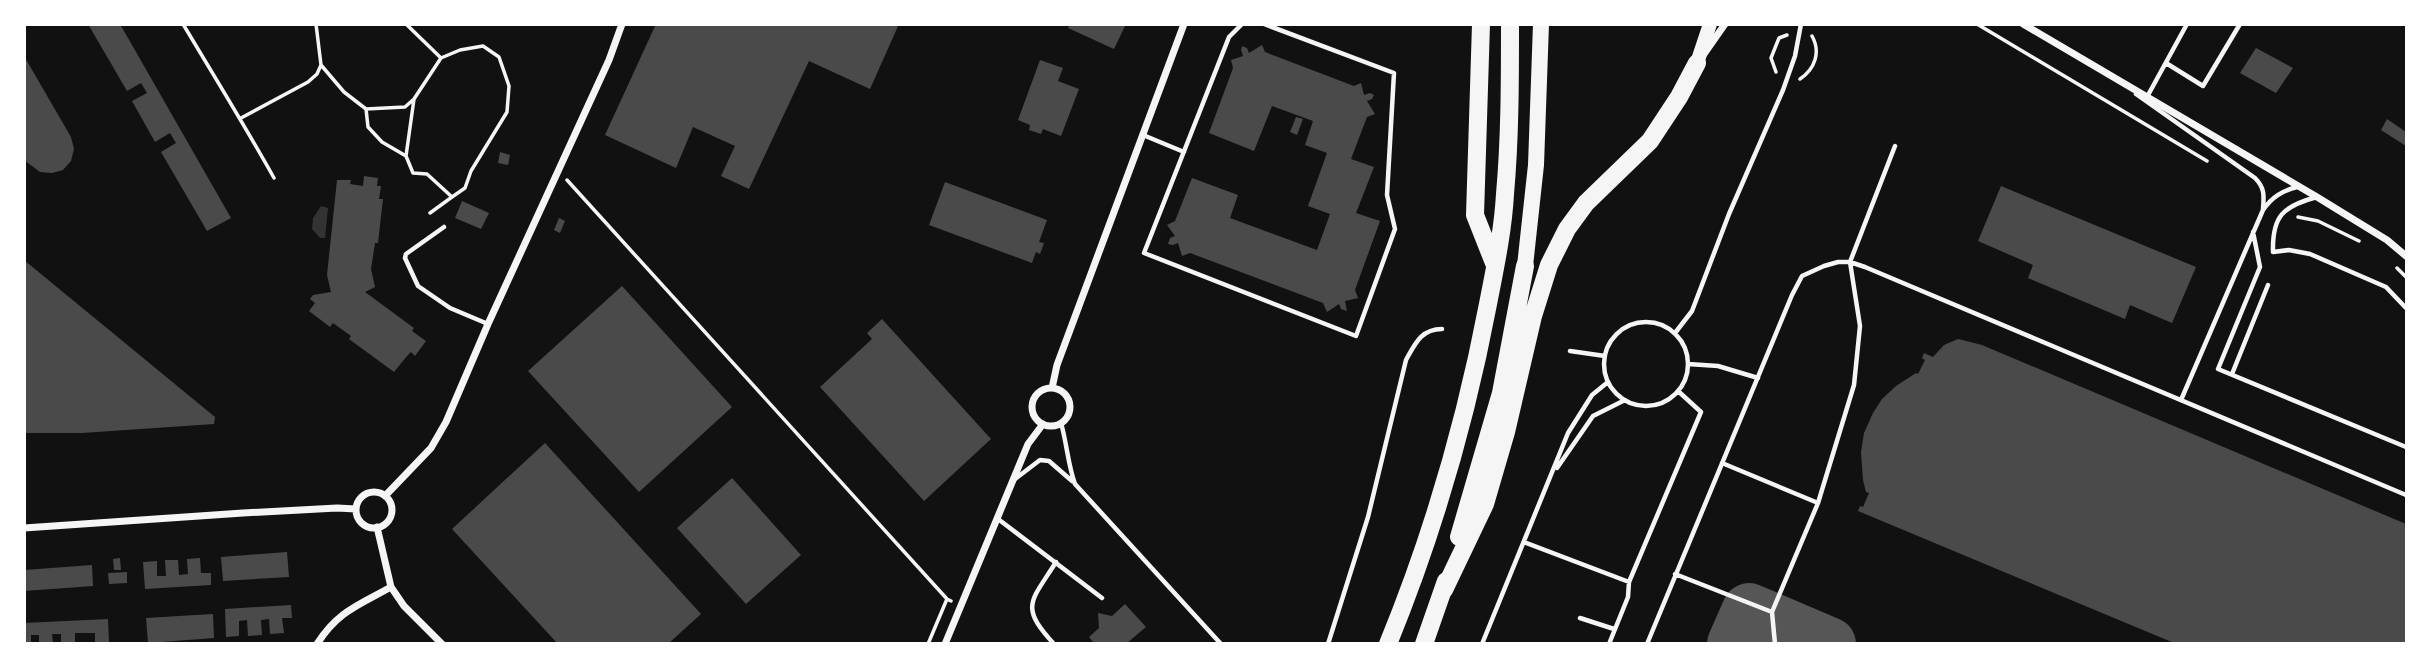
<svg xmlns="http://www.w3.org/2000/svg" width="2431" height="668" viewBox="0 0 2431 668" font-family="Lato,sans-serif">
<rect width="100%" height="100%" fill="#111"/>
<!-- water -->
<path fill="#333" d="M321,206L328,208L325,238H320L312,229L313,218Z"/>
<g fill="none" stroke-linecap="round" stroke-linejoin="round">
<!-- taxiway -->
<path stroke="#565656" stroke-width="54" d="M1734,644L1749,610L1829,644"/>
</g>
<!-- building -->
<path fill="#4a4a4a" d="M88,24H120L231,218L207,231L161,152L176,143L170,133L155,142L132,101L147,93L141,83L127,91Z
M656,24H899L870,89L809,61L749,189L721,176L735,146L693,127L676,168L605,135Z
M1070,24H1126L1114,49L1068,28Z
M1262,45L1265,52L1354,86L1361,83L1364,95L1370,93L1374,95L1372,99L1367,101L1375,114L1367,117L1351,159L1374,167L1356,213L1380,221L1355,290L1358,298L1345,301L1347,311L1341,309L1339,304L1327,312L1323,303L1190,253L1182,256L1178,243L1173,245L1168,244L1170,238L1175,236L1167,225L1175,221L1192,178L1238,195L1230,218L1317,250L1330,214L1308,206L1327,153L1305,145L1313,121L1272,106L1254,151L1209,133L1233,68L1231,60L1243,56L1241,50L1242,46L1247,48L1249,53Z
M2256,48L2293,68L2276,93L2240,73Z
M24,56L71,137L74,149L71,161L63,170L52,173L40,172L24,160Z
M1040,60L1063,68L1058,81L1079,89L1061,136L1043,129L1041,134L1029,130L1030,125L1018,120Z
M1296,117L1303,119L1297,135L1290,132Z
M2387,119L2406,132V146L2381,130Z
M500,152L510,155L508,165L498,163Z
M364,176L378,178L377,186H381L379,199H383L378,243H375L371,269L375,287L365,292L414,328L412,331L426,341L415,356L411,352L407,356L394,372L349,339L351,336L333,323L330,327L309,311L315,303L310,299L313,295L331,292L327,275L337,180H351L350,184L363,186Z
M945,182L1047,220L1039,242L1044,243L1040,254L1036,252L1032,263L929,225Z
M2001,186L2196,267L2172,323L2130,305L2125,319L2028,278L2033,265L1978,241Z
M462,201L489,213L481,229L455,218Z
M559,218L565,221L560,233L554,230Z
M24,260L215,417L214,424L82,433H24Z
M622,286L732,407L639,492L528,371Z
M882,319L991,439L924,501L820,387L872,339L867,333Z
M1958,339L1982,345L2406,524V643H2174L1858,511L1860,506L1863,507L1869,493L1866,492L1863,480L1861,452L1864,433L1873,413L1882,399L1896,386L1916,373L1918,374L1925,360L1922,358L1924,353L1933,357L1944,345Z
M545,443L701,614L669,643H557L452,529Z
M732,478L801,555L746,604L677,528Z
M287,552L289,577L223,581L221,557Z
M120,558L121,570H114L113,559Z
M200,558L201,573H211V585L145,589L143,562L157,561V576H166L165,560H178L179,575L188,574L187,559Z
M92,565L93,586L24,591V570Z
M127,572V583L109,584L108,573Z
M1125,604L1146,627L1127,643H1094L1089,637L1099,628L1098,613L1112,616Z
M291,605L292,618H282L284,633L270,634L269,619L261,620L262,635L248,636L247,620L239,621V636L226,637L225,609Z
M213,614L214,638L148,643L146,618Z
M108,619L109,643H95V633H75V643H61V634H52L53,643H39V635H31V643H24V623Z"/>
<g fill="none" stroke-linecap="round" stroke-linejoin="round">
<!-- path -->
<path stroke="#f5f5f5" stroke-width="3.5" d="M183,24C214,76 245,126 274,178
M316,24L321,65L344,92L366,109L405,107L414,99L441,58L406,24
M1977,24L2207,161
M1776,72L1771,58L1779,38L1787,35
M1800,79C1815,69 1821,52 1812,36
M414,99L406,156L413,173L427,174L452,197L465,188L471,171L507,112L509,86L499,57L483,46L460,50L441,58
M366,109L368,127L382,142L406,156
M241,118L308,82L317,74L321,65
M567,180L947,599L951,601
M430,213L452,197
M2298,217L2318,221L2359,241
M2397,268L2406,277
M928,644L947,599"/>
<!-- service -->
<path stroke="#f5f5f5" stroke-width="4.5" d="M1242,24L1229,37L1144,253L1356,336L1395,229L1387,195L1394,73L1264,24
M2166,63L2203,86L2240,24
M2136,94L2255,178C2265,188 2264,196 2263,209
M2147,97L2187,24
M1143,135L1184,152
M2317,197C2283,206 2272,216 2273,252L2289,250L2310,254L2386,287L2406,308
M444,227L406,254L405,258L418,286L450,308L488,324
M2253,232L2260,267L2218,369L2406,447
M1604 364a42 42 0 1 1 84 0a42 42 0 1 1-84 0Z
M1675,333L1692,311L1729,214L1783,90L1795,56L1801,24
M1570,351L1605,356
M1688,364L1718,366L1758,378
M2232,374L2268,285
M2181,400L2263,210C2272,197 2282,191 2297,187
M1061,423C1067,444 1068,465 1075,484L1221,644
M1722,463L1818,503
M1557,468L1593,416L1625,400
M1015,479L1040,460L1049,461L1072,481
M998,519L1102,598
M1524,542L1629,582L1701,412L1678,391
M1675,574L1772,612L1775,644
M1772,612L1818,503L1854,385L1860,326L1850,262L1895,146
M1580,618L1614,629
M1054,644C1019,606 1031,602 1056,562
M1328,644L1368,517L1406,360C1415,344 1421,329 1442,329
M1482,644L1568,433L1592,395L1608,382
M1609,644L1628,597L1629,582
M1647,644L1792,295L1802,276L1824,266L1838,262H1850L1865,267L2406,495"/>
<!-- minor -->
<path stroke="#f5f5f5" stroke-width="7" d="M2023,24L2317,197L2387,240L2406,256
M1704,54L1725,24
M1052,388L1057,365L1184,24
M1032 407a19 19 0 1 1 38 0a19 19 0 1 1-38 0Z
M356 510a18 18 0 1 1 36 0a18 18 0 1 1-36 0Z
M385,496L431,448L446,422L488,324L609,60L622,24
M377,527L391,587L404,606L442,644
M24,528L243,513L337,508L356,509
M317,644C338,611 359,605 391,587
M945,644L1028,444L1043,424"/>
<!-- secondary -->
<path stroke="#f5f5f5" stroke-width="14" d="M1697,63L1710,24"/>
<!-- trunk -->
<path stroke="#f5f5f5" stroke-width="16" d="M1525,266L1536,165L1541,24"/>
<!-- motorway -->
<path stroke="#f5f5f5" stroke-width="18" d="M1481,24L1475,215L1494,263
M1459,537L1501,393L1525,266
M1444,590L1485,504L1506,432L1533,316L1549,265L1567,229L1586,203L1650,141L1679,97L1697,63
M1388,644C1433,534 1466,420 1488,304C1495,268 1503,231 1505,194C1510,138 1510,81 1510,24
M1424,644L1446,581"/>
</g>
<!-- border -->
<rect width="2431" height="668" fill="none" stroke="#ffffff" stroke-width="52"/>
</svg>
